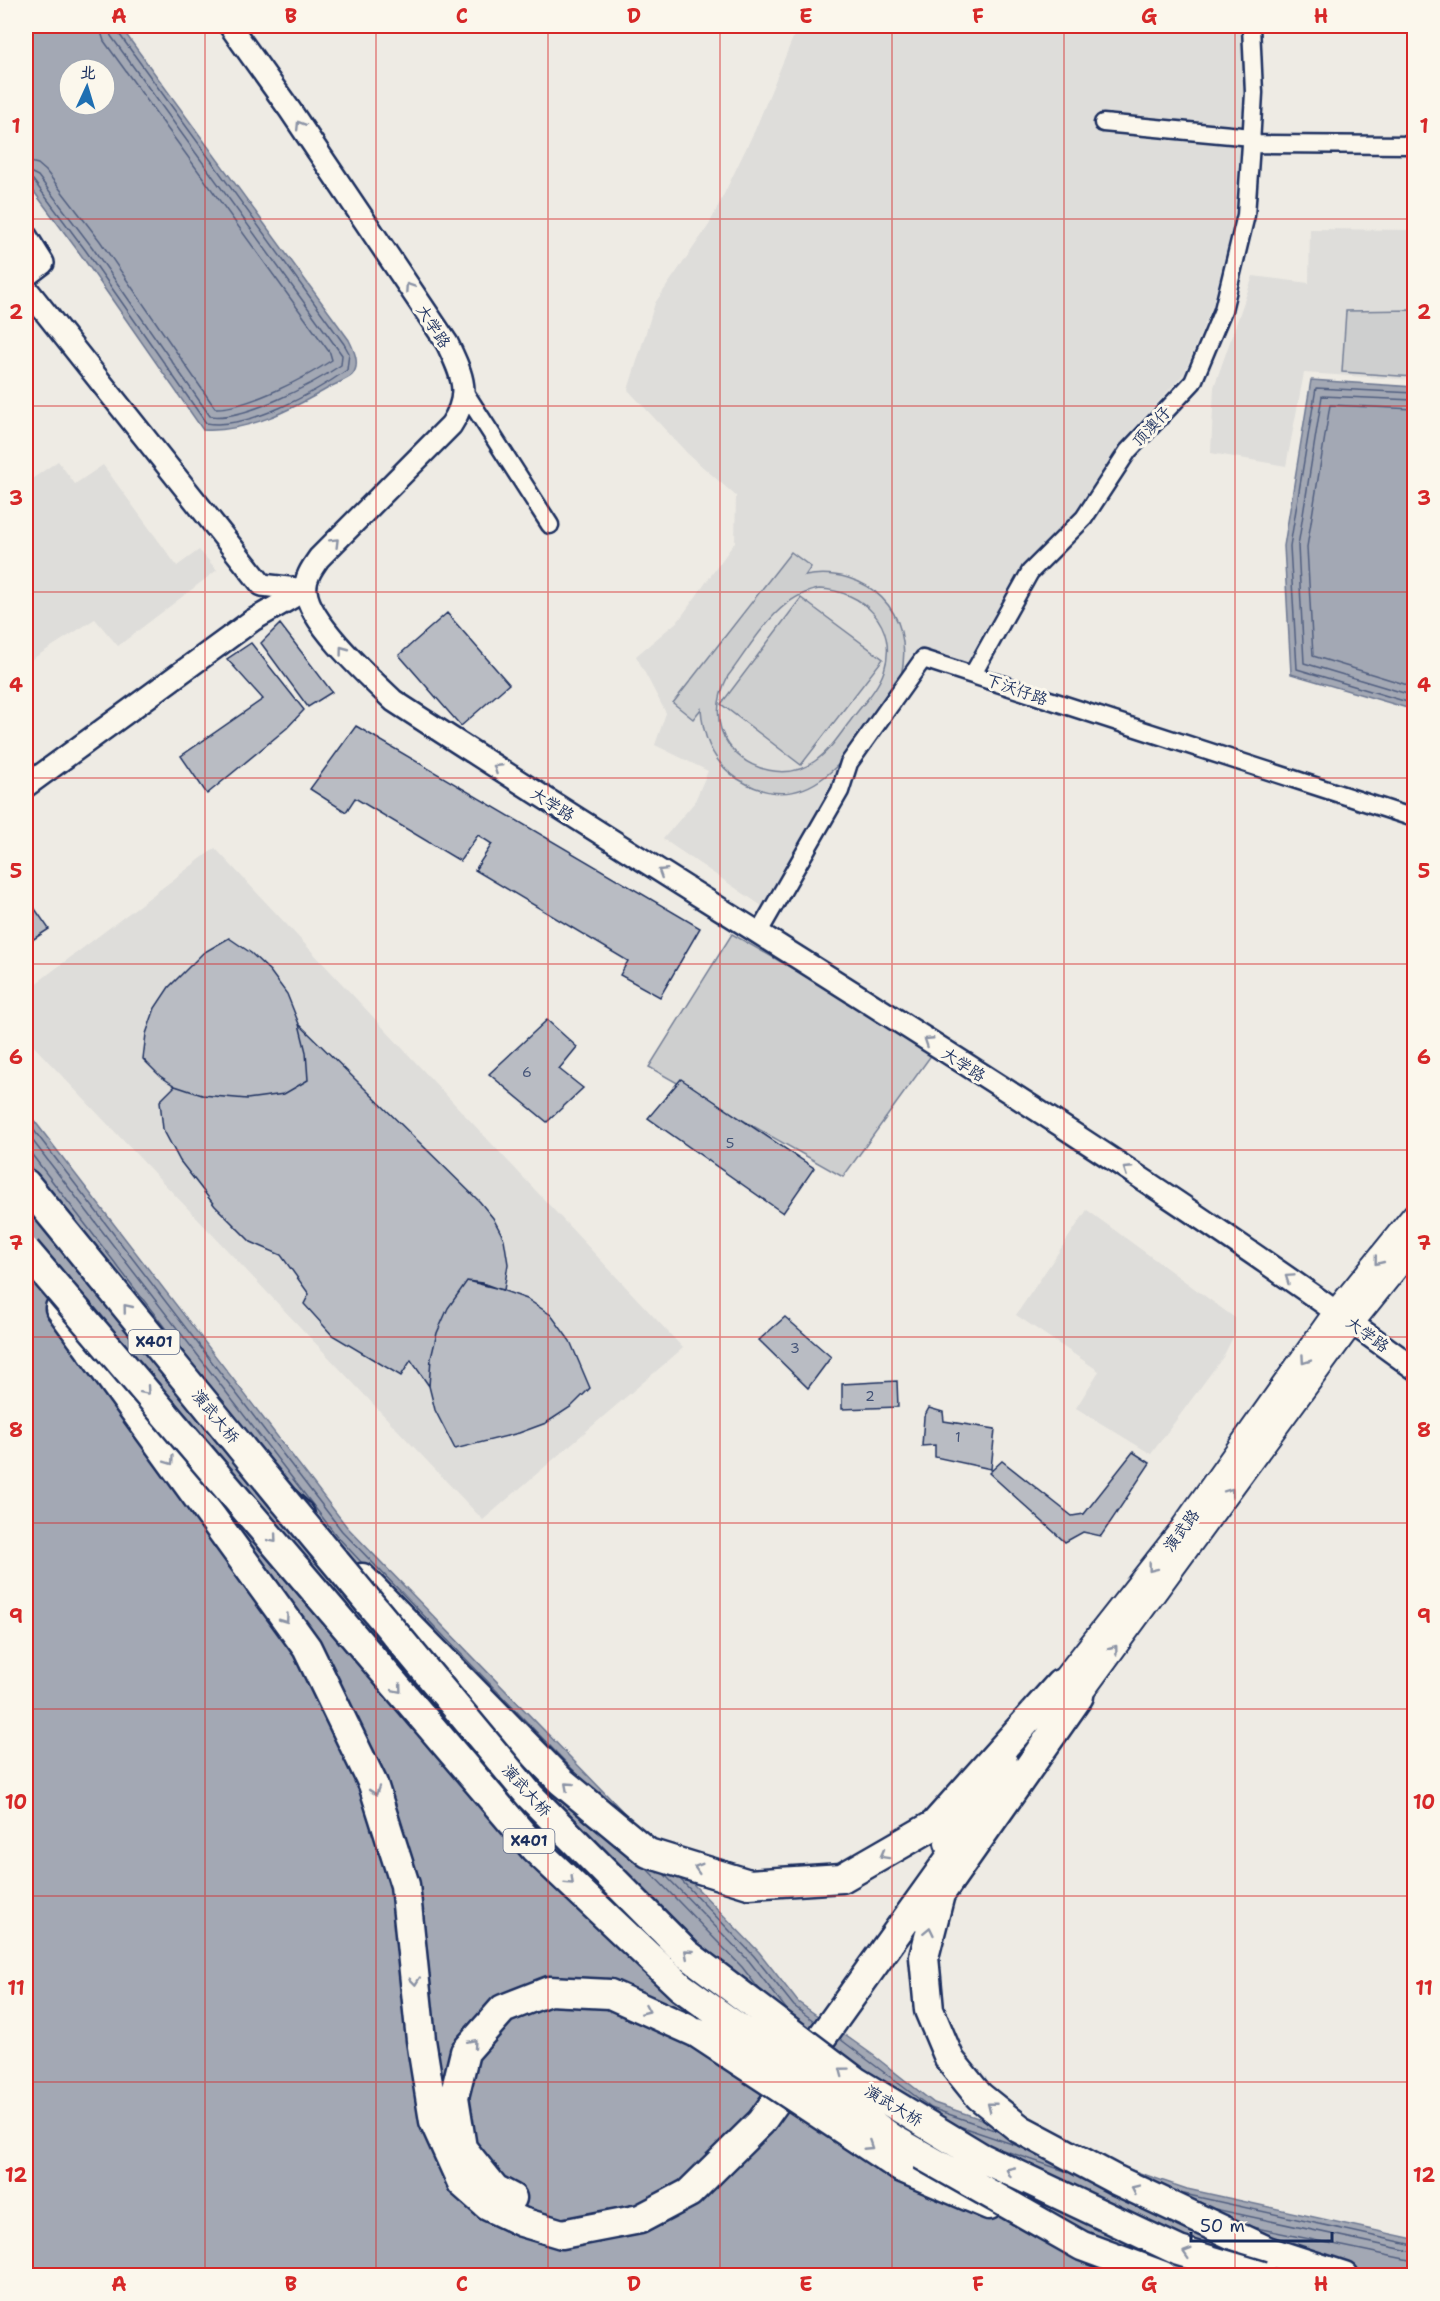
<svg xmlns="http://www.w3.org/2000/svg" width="1440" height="2301" viewBox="0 0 1440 2301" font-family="'Shantell Sans','LXGW WenKai TC',sans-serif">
<rect width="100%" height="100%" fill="#eeebe4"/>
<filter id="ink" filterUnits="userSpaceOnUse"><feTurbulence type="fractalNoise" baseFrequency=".0167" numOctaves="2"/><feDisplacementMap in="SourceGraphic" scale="12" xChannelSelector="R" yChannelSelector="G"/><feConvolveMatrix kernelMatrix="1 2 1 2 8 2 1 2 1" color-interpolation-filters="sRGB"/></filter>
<g filter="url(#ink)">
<!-- built -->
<path fill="#deddda" d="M800,26H1241L1245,99L1236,215L1213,304L1184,374L1125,438L1078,513L1025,565L979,660L963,668L926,649L843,766L831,791L762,906L663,839L694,803L708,771L655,745L666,713L636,656L679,620L735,542L736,496L688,454L628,390L655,303L709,225L755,130L797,28Z
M1310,229L1414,230V380L1304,373L1286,466L1211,453L1214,387L1253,276L1309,283Z
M58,461L75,484L103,465L177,566L199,550L217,570L118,646L95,619L26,663V483Z
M215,848L683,1348L483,1520L26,1038V991Z
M1087,1210L1235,1318V1333L1223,1357L1151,1454L1076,1408L1099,1371L1016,1315Z"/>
<!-- green -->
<path fill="#cecfcf" stroke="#747f96" stroke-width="1.5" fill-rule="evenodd" d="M1414,310V377L1342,372L1346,311Z
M791,552L811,567L805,576C867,565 916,612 901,676C865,729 819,830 738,779C713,763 703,737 701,709L693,719L673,703ZM819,589C862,590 899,625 884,671C878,689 862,705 851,720C840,734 830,751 815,761C788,781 748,771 729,745C714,724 716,699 728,676C752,645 776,596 819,589Z
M801,598L883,659L801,765L721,704Z
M732,934L935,1050L843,1177L649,1067Z"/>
<!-- water -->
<path fill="#a3a8b4" stroke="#6d7892" stroke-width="1.5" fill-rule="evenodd" d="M26,26H120L349,340C354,350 361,365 352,375C348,379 338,383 332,386C294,408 248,433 203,430L81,255L26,181ZM69,69H105V105H69Z
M1311,380L1414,387V710L1291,674L1284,546Z
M26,1110L347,1527L759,1952L798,2002L873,2055L934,2103L1187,2189L1414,2239V2275H26Z"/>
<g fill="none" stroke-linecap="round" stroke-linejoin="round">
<!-- shore -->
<path stroke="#515f80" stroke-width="1.5" d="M26,161L38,164L46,171L100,241L215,408C246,409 307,377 332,360L330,353L104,41L99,26
M26,170L38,176L92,247L210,416C244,421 313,384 341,365L342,355L337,348L111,36L108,26
M26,178L33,180L86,251L206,423C248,430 314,393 347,370L349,353L344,344L117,31L116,26
M1414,393L1316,388L1290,546L1297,669L1414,704
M1414,400L1322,396L1298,546L1304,663L1414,696
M1414,409L1330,405L1307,547L1313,656L1414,687
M26,1120L342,1531L579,1776
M26,1132L336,1535L362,1563
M26,1147L185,1354
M647,1869L742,1967L759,1989
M665,1875L749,1961L787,2010
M680,1879L754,1956L794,2006L814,2021
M840,2039L931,2108L997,2131
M959,2126L1018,2146
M1000,2149L1068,2172
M1184,2194L1414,2245
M1215,2209L1414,2252
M1252,2227L1414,2261"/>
</g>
<!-- building -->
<path fill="#b9bcc3" stroke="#1b2f5e" stroke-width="1.5" d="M447,613L509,684L461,726L399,655Z
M280,624L332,692L308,707L261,643Z
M251,643L304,710L287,728L207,794L181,756L263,699L227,659Z
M356,726L700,928L660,997L620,975L628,961L475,870L492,844L478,835L460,861L355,798L346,812L310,789Z
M26,896L49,929L26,944Z
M229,938L251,953L270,971L287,994L299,1024L306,1052L308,1080L284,1094L247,1099L202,1095L175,1086L160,1076L143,1059L146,1034L155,1008L169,987L203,953Z
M547,1020L577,1047L559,1069L583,1088L547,1122L489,1074Z
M299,1024L480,1202L493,1218L504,1239L508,1264L504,1290L467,1281L448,1308L437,1333L431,1358L429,1386L411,1360L401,1376L332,1335L304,1304L309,1294L281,1255L251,1242L215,1206L180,1161L163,1129L160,1101L175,1086L202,1095L247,1099L284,1094L308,1080L306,1052Z
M681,1079L814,1168L783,1213L648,1118Z
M467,1281L482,1283L527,1299L551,1315L570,1341L590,1388L572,1406L546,1423L519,1433L455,1449L435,1410L429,1386L431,1358L437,1333L448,1308Z
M785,1317L831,1357L808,1388L759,1340Z
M897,1381L898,1407L842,1409V1384Z
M929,1408L943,1412L944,1421L995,1429L991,1469L935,1457V1445L922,1446L924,1417Z
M1133,1452L1150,1463L1101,1536L1083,1532L1065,1542L989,1473L1002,1461L1072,1516L1084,1514Z"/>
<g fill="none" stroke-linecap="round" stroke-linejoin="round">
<!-- minor casing -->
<g stroke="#1b2f5e" stroke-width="21">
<path id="minor" d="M1251,26L1254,93L1251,144
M1103,123L1252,137
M464,391L550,525
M973,674L1030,572L1084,518L1128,451L1193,382L1223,310L1246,215L1251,144L1414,145
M759,932L840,791L849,763L923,659L1414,818"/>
</g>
<!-- tertiary casing -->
<g stroke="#1b2f5e" stroke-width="26">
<path id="tertiary" d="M230,26L290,110L447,343C462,375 472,394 451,425L319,558C312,568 304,579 306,591C309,623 371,679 394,701C734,923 1087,1128 1414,1368
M26,236L43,263L26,276
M26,288L262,585L305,590
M26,786L253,620L305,590"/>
</g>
<!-- secondary casing -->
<g stroke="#1b2f5e" stroke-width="28">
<path id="secondary" d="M1049,1699L1178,1535L1337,1311L1414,1216
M1068,1710L1352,1322L1414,1245
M947,1843L1005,1762"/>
</g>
<!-- trunk casing -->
<g stroke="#1b2f5e" stroke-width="33">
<path id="trunk" d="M26,1184L283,1499L300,1515
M60,1308L307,1648L373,1784L405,1885L421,2040L434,2121L462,2183L488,2206L522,2222L562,2234L640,2219L689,2193L761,2122L956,1850
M362,1578L561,1781L648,1853L749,1884L842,1878L934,1825L1060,1684
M1079,1696L940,1894L924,1957L929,2010L950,2060L979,2096L1020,2129L1116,2180L1267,2251L1344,2276
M900,2167L989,2205
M512,2198L495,2189L462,2148L454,2097L465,2052L503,2009L549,1991L610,1994L697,2033"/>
</g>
<!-- minor -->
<use href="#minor" stroke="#fbf7ec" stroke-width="16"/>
<!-- tertiary -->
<use href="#tertiary" stroke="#fbf7ec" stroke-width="21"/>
<!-- secondary -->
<use href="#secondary" stroke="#fbf7ec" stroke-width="24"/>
<!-- trunk -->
<use href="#trunk" stroke="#fbf7ec" stroke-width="28"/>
<!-- trunk-bridge casing -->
<g stroke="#1b2f5e" stroke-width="33" stroke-linecap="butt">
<path id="trunk-bridge" d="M26,1251L534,1848L681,1987L893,2139L1082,2246L1163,2276
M283,1499L530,1796L687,1954L855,2081L982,2158L1179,2251L1263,2276
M697,2033L900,2167"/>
</g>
<!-- trunk-bridge -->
<use href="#trunk-bridge" stroke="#fbf7ec" stroke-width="28"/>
</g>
<!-- one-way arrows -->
<defs><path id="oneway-chevron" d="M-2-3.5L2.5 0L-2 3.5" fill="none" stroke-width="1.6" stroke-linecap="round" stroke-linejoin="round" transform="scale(1.5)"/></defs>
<g stroke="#8b93a5">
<use href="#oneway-chevron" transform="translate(300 125) rotate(-122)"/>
<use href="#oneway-chevron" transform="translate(409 287) rotate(-124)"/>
<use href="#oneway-chevron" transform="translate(335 542) rotate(-45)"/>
<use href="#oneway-chevron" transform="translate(343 650) rotate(-127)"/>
<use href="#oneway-chevron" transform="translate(497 768) rotate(-147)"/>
<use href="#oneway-chevron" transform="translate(662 872) rotate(-148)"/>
<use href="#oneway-chevron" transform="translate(928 1041) rotate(-147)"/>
<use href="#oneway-chevron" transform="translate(1127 1170) rotate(-147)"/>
<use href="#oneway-chevron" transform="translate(1378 1261) rotate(129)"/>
<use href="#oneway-chevron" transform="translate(1289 1278) rotate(-146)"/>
<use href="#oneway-chevron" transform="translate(127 1308) rotate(-129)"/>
<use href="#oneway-chevron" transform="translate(1305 1360) rotate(125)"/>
<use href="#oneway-chevron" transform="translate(146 1391) rotate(49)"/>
<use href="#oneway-chevron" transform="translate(170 1461) rotate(54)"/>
<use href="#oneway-chevron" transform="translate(1230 1492) rotate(-54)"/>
<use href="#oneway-chevron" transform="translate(273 1539) rotate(50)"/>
<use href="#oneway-chevron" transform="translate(1152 1568) rotate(128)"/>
<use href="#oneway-chevron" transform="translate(285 1619) rotate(54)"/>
<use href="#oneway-chevron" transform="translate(1114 1649) rotate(-53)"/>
<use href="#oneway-chevron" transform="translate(398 1689) rotate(50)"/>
<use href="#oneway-chevron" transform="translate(568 1786) rotate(-139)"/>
<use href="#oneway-chevron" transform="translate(375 1791) rotate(71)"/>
<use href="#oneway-chevron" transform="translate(884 1855) rotate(151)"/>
<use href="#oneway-chevron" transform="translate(698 1868) rotate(-163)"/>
<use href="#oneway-chevron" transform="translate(570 1881) rotate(44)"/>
<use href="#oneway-chevron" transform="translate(929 1931) rotate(-78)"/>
<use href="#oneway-chevron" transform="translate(688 1953) rotate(-139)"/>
<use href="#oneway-chevron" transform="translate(415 1981) rotate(84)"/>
<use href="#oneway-chevron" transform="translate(646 2010) rotate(24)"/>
<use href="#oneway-chevron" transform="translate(473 2043) rotate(-49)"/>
<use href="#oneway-chevron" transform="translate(843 2071) rotate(-143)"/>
<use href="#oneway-chevron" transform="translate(991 2106) rotate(-142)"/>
<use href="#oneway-chevron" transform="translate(869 2146) rotate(33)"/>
<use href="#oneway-chevron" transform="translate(1010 2171) rotate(-155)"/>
<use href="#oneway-chevron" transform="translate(1135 2189) rotate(-155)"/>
<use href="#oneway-chevron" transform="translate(1187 2253) rotate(-163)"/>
</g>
</g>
<!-- grid -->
<path fill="none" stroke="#d62828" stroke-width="1.5" stroke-opacity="0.55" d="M205,26V2276M376,26V2276M548,26V2276M720,26V2276M892,26V2276M1064,26V2276M1235,26V2276M26,219H1414M26,406H1414M26,592H1414M26,778H1414M26,964H1414M26,1150H1414M26,1337H1414M26,1523H1414M26,1709H1414M26,1896H1414M26,2082H1414"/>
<g text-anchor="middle" stroke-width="6" stroke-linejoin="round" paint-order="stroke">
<!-- number labels -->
<g font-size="14" fill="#425277">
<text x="527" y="1077">6</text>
<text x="730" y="1148">5</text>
<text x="795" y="1353">3</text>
<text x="870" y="1401">2</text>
<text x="958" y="1442">1</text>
</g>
<!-- shield labels -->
<g fill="#fbf7ec" stroke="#5e6b89" stroke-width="1.5">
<rect x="128.5" y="1330" width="51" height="24" rx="4.5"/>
<rect x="503.5" y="1829" width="51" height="24" rx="4.5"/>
</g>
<g font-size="15" font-weight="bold" fill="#1b2f5e">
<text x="154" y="1347">X401</text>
<text x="529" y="1846">X401</text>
</g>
<!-- street labels -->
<g font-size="16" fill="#1b2f5e" stroke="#fbf7ec">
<text transform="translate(434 326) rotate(57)" y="6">大学路</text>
<text transform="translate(1151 426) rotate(-47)" y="6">顶澳仔</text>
<text transform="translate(1017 689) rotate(19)" y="6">下沃仔路</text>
<text transform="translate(553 804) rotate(32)" y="6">大学路</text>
<text transform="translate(964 1064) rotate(33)" y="6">大学路</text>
<text transform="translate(1368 1334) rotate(36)" y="6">大学路</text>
<text transform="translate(216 1416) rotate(51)" y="6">演武大桥</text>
<text transform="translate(1181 1530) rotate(-53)" y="6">演武路</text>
<text transform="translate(527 1790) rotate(48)" y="6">演武大桥</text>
<text transform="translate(894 2105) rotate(31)" y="6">演武大桥</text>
</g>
</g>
<!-- margin -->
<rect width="1440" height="2301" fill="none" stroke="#fbf7ec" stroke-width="66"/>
<!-- north arrow -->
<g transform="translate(87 87) rotate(4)"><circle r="28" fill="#fbf7ec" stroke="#a1a7b3" stroke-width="1.5"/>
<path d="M0-4.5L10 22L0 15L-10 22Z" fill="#1f6fb2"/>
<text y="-9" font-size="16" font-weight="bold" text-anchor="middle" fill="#1b2f5e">北</text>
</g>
<!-- scale -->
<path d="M1191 2232v9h141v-9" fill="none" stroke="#1b2f5e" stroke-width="3"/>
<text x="1200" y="2232" font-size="18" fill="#1b2f5e" stroke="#fbf7ec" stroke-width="4.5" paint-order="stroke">50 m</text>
<rect x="33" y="33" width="1374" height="2235" fill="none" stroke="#d62828" stroke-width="2"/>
<g font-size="20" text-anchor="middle" font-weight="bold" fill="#d62828">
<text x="119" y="23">A</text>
<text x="291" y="23">B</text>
<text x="462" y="23">C</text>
<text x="634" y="23">D</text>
<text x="806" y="23">E</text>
<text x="978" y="23">F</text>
<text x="1149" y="23">G</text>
<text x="1321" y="23">H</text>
<text x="16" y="133">1</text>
<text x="1424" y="133">1</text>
<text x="16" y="319">2</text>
<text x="1424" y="319">2</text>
<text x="16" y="505">3</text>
<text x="1424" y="505">3</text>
<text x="16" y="692">4</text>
<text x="1424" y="692">4</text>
<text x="16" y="878">5</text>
<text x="1424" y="878">5</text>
<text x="16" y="1064">6</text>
<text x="1424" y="1064">6</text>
<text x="16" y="1250">7</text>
<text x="1424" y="1250">7</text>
<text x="16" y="1437">8</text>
<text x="1424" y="1437">8</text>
<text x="16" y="1623">9</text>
<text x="1424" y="1623">9</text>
<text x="16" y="1809">10</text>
<text x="1424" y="1809">10</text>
<text x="16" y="1995">11</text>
<text x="1424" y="1995">11</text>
<text x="16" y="2182">12</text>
<text x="1424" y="2182">12</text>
<text x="119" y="2291">A</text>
<text x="291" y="2291">B</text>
<text x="462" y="2291">C</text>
<text x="634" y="2291">D</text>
<text x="806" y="2291">E</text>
<text x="978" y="2291">F</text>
<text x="1149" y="2291">G</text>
<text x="1321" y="2291">H</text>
</g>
</svg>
